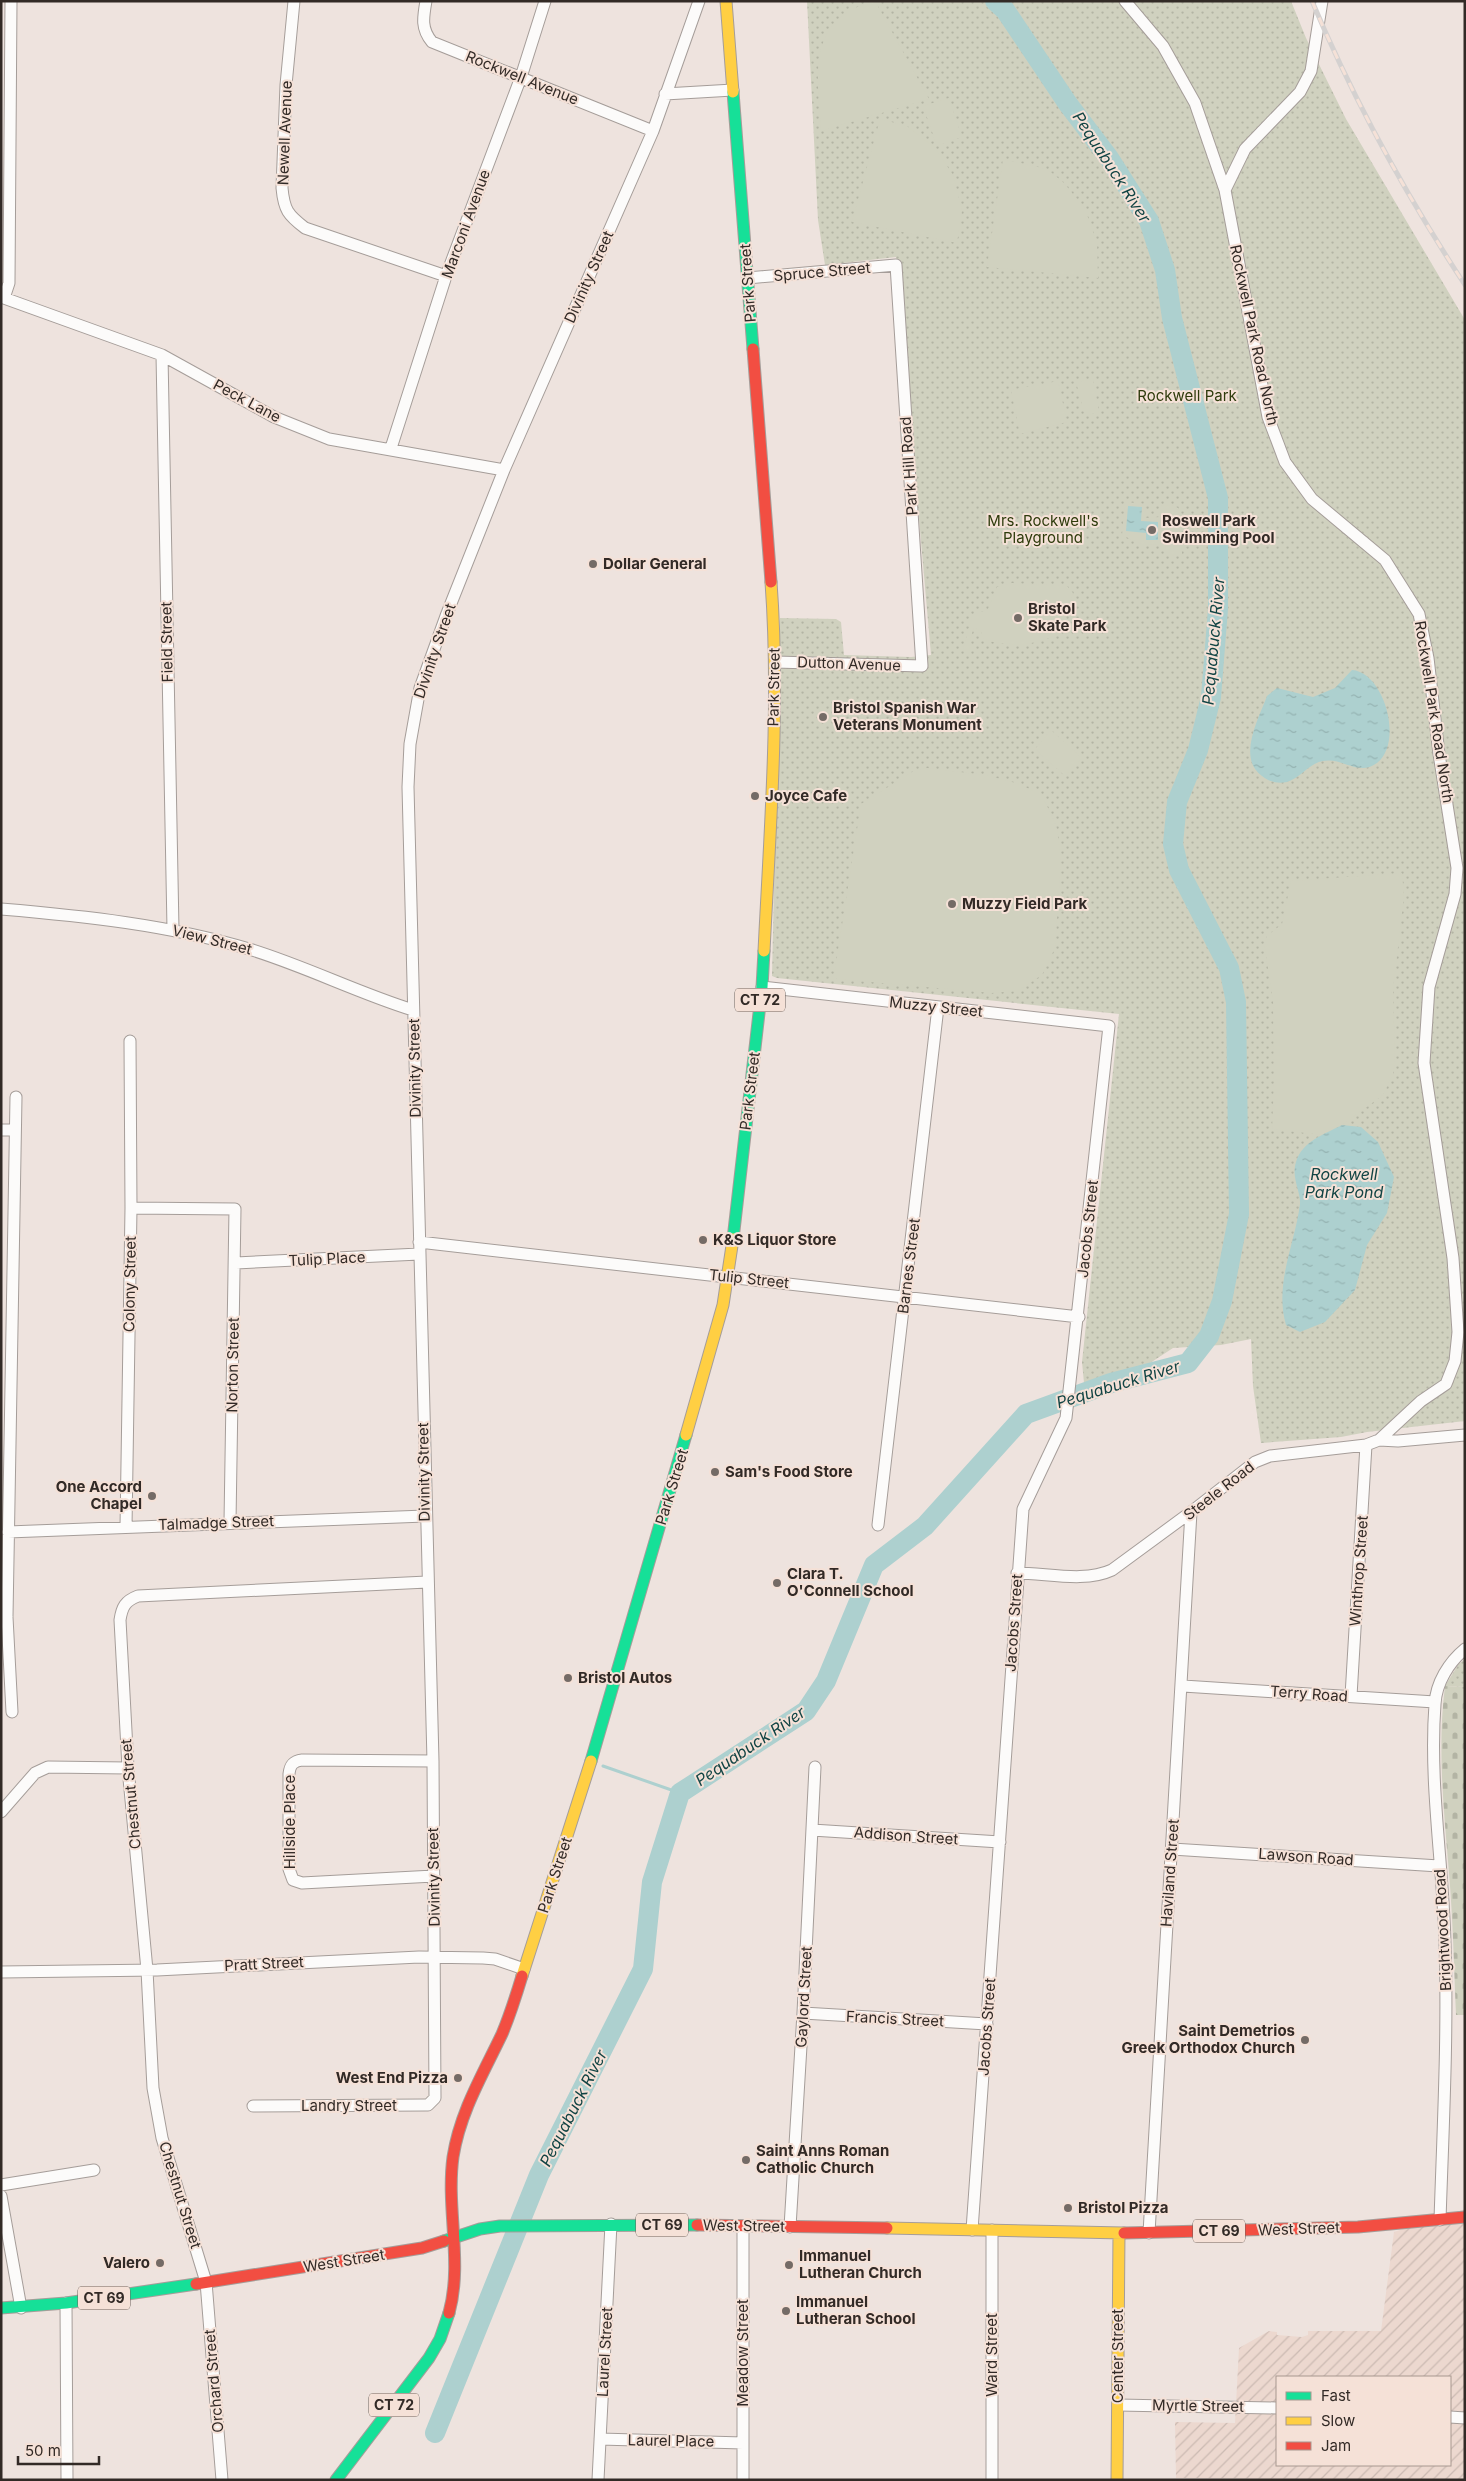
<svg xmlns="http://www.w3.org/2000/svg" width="1466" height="2481" viewBox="0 0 1466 2481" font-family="Inter,sans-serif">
<defs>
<pattern id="industrial-furrows" width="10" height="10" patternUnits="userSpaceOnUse" patternTransform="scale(1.25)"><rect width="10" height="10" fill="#ecd8cf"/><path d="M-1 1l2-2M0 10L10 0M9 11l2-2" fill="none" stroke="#cbbab2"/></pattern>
<pattern id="cemetery-stones" width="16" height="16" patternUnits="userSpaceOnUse" patternTransform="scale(1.25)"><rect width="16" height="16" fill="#d0d1bf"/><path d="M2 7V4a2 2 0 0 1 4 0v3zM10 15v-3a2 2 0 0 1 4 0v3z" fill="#b3b4a4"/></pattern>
<pattern id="park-dots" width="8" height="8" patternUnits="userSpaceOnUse" patternTransform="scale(1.25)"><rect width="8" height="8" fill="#d0d1bf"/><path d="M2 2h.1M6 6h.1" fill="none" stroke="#b3b4a4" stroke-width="1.8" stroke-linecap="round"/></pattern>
<pattern id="water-ripples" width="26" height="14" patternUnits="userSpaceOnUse" patternTransform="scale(1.25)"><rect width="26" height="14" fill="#add0cf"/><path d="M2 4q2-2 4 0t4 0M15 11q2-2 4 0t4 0" fill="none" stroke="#95b3b2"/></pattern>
</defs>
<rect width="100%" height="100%" fill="#eee3de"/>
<!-- industrial -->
<path fill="url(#industrial-furrows)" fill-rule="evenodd" d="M1465,2209V2480L1176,2478L1175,2422L1235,2423L1239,2348L1269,2331L1277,2332V2335L1302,2337L1308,2335V2331H1381L1394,2232ZM1277,2377H1450V2465H1277Z"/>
<!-- cemetery -->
<path fill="url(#cemetery-stones)" d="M1445,1686L1465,1687V2015H1456C1454,1968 1453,1920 1449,1873C1444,1811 1437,1749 1445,1686Z"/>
<!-- park -->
<path fill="url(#park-dots)" d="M807,1H1291L1306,38L1346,119L1465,320V1421L1367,1432L1341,1437L1261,1443L1253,1386L1251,1339L1221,1345L1173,1348L1121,1382L1084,1383L1082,1362L1119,1014L777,978L772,976L780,618L836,619L841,622L844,655L911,657L931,655L896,257L825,265L818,220Z
M1465,1659V1687L1445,1686L1458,1665Z"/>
<!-- pitch -->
<path fill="#d0d1bf" d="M875,1L929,99L821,131C819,90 807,34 850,11C859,6 866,2 875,1Z
M949,98L962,137L937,146L923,106Z
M880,119L907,126L935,148L953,175L962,210L957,243L852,222Z
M1003,159L1047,169L1064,183L1085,209L1097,243L1098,278L987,267Z
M1093,379L1099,412L1085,416L1076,382Z
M1058,381L1067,422L1020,434L1011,390Z
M1125,502L1146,504L1145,518L1160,517V505L1174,506L1178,508L1182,554L1166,556L1165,540H1162V544L1143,545L1122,535Z
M1012,583L1067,586L1073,593C1070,605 1067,620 1060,630C1047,647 1001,647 984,639L981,632L974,627L970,640L971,651L963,650L972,616L988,609L997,587Z
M1051,730L1082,758L1065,776L1035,749Z
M927,768L985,775L1016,783L1034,791L1044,801L1051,813L1057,829L1061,860L1055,948L1042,975L1017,991L992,993L837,979L834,976L861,804L915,770Z
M1402,873L1404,896L1393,990L1395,1060L1393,1074L1383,1095L1342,1125L1322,1135L1272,1129L1274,1083L1273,1000L1264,943L1267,936L1282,924L1291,881Z"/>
<!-- water -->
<path fill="url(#water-ripples)" d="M1128,506L1142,507L1141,521L1158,522V540H1146V533L1126,531Z
M1352,670C1384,672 1404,742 1377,763C1358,777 1343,757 1323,761C1310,763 1300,778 1287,782C1278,784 1269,782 1262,776C1237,758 1258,720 1267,696L1277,688L1313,697L1335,688Z
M1342,1125L1361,1127L1378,1142L1394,1177L1387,1213L1367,1245L1355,1290L1325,1322L1300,1332L1286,1325C1274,1284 1295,1244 1300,1204C1301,1192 1291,1178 1296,1162C1302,1141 1325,1134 1342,1125Z"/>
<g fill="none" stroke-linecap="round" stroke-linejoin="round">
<!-- stream -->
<path stroke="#add0cf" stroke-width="3" d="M603,1766L680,1793"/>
<!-- river -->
<path stroke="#add0cf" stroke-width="20" d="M435,2433L539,2175L643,1969L652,1882L680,1793L806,1711L826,1681L874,1565L925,1526L1026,1414L1111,1383L1188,1363L1209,1336L1222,1301L1239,1214L1236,1002L1229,968L1179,870L1173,844L1177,802L1198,750L1211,697L1218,609V498L1172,318L1165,270L1149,221L1109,158L1068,104L1005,10L995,1"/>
<!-- street casing -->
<g stroke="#a59d99" stroke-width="13">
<path id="street" d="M294,1L286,85L282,188C284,210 288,215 305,228L446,276
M426,1C423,18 421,29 432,42L653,131
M1125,1L1163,46L1195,103L1225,190L1268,417L1285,462L1312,499L1385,560L1419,614L1428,658L1439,754L1457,868L1455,894L1429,987L1424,1063L1453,1258L1458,1332L1455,1361L1446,1384L1421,1401L1379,1440
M665,94L733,90
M1225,190L1245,149L1300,92L1311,71L1322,1
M748,278L896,265L922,666L775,662
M1,297L162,355L274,417L329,439L504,470
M4,298L9,283L11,1
M162,355L173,929
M391,448L446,276L521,77L545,1
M1,909C84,916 169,925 249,949C305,966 358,993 413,1010
M762,987L1109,1026L1066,1418L1023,1509L972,2230
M1,1130H15
M131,1208L235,1209L230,1522
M419,1242L1079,1317
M236,1263L419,1254
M878,1525L938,1007
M126,1527L131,1208L130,1041
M8,1532L425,1516
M1017,1573C1047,1573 1084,1583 1112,1570L1191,1512L1255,1462L1270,1456L1366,1445L1379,1440L1398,1441L1465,1435
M1183,1686L1435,1702
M1351,1696L1366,1445
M12,1712L7,1617L16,1097
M433,1761L302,1760C293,1761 290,1765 289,1774V1869L293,1880L302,1883L434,1876
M1,1812L35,1773L48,1767L128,1768
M812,1830L1000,1842
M1172,1849L1439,1866
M1,1972L157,1970L419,1957L483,1958L495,1959L524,1969
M803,2013L987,2024
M253,2106L425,2105H428L435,2098L433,1761L408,787L410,744L420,688L446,616L504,470L653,131L699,1
M1,2185L94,2170
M1,2196L21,2308
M1440,2220C1443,2128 1448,2035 1445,1943C1443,1863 1429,1783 1435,1704C1436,1683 1449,1662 1465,1649
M790,2227L803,2013L815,1767
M1149,2233L1191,1512
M66,2303L67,2480
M1118,2405L1277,2408
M1450,2417L1465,2418
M600,2439L743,2443
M222,2480L206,2282L162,2138L153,2088L147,1970L128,1768L120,1620C122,1607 125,1601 138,1596L427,1582
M598,2480L611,2224
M743,2480V2227
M992,2480V2230"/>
</g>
<!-- fast casing -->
<g stroke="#a59d99" stroke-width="13">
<path id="fast" d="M733,92L753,349
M733,1239L762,987L764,951
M591,1761L686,1435
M444,2241L480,2229L500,2226L697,2225
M1,2308L66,2303L196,2284
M336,2480L429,2358L440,2339L449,2313"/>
</g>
<!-- slow casing -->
<g stroke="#a59d99" stroke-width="13">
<path id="slow" d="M726,1L733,92
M764,951C770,829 780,704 771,582
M686,1435L723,1305L733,1239
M522,1976L591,1761
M887,2228L1124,2233
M1117,2480L1119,2233"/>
</g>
<!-- jam casing -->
<g stroke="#a59d99" stroke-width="13">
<path id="jam" d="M753,349L771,582
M697,2225L887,2228
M1124,2233L1358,2227L1465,2217
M196,2284L422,2248L444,2241
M449,2313C463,2262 446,2209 453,2157C460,2112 483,2074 502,2034C510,2015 516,1996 522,1976"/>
</g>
<!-- street -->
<use href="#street" stroke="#fcfbfa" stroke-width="11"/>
<!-- fast -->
<use href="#fast" stroke="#16e098" stroke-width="11"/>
<!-- slow -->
<use href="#slow" stroke="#ffcf43" stroke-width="11"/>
<!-- jam -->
<use href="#jam" stroke="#f24e42" stroke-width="11"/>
<!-- rail casing -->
<g stroke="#d4d1d0" stroke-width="5">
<path id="rail" d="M1312,1C1354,101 1406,195 1465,285"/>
</g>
<!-- rail -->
<use href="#rail" stroke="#f5e1d7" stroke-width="3" stroke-dasharray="9" stroke-linecap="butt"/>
</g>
<!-- markers -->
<g fill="#746b66" stroke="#f5e1d7" stroke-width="2">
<circle cx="1152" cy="530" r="5"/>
<circle cx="593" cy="564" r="5"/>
<circle cx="1018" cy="618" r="5"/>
<circle cx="823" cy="717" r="5"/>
<circle cx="755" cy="796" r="5"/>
<circle cx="952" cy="904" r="5"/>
<circle cx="703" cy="1240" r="5"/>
<circle cx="715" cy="1472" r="5"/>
<circle cx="152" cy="1496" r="5"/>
<circle cx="777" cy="1583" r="5"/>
<circle cx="568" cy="1678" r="5"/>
<circle cx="1305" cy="2040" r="5"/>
<circle cx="458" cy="2078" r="5"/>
<circle cx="746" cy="2160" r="5"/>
<circle cx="1068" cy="2208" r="5"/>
<circle cx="160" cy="2263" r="5"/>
<circle cx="789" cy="2265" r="5"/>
<circle cx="786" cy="2311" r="5"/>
</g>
<g text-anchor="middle" stroke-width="4" stroke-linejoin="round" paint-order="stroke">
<!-- shield labels -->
<g fill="#f5e1d7" stroke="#6c615b" stroke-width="1">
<rect x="735" y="988.5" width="50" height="23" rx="4"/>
<rect x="636" y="2213.5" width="52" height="23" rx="4"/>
<rect x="1193" y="2219.5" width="52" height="23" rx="4"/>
<rect x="78" y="2286.5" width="52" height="23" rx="4"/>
<rect x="369" y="2393.5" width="50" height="23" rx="4"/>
</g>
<g font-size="14" font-weight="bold" fill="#322a26">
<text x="760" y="1005">CT 72</text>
<text x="662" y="2230">CT 69</text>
<text x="1219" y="2236">CT 69</text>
<text x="104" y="2303">CT 69</text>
<text x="394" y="2410">CT 72</text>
</g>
<!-- street labels -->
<g font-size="15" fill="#322a26" stroke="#f5e1d7">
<text transform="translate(522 78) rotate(22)" y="5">Rockwell Avenue</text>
<text transform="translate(285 133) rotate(-88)" y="5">Newell Avenue</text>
<text transform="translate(466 224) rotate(-70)" y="5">Marconi Avenue</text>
<text transform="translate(822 272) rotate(-5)" y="5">Spruce Street</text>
<text transform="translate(589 277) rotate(-66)" y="5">Divinity Street</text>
<text transform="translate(748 283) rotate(-94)" y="5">Park Street</text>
<text transform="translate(1254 335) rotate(78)" y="5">Rockwell Park Road North</text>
<text transform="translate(247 401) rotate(28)" y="5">Peck Lane</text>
<text transform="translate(909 466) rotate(-94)" y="5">Park Hill Road</text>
<text transform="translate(167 642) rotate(-91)" y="5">Field Street</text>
<text transform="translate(435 651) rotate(-71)" y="5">Divinity Street</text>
<text transform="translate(849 664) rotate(2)" y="5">Dutton Avenue</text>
<text transform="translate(774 687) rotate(-89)" y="5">Park Street</text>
<text transform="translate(1434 712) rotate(81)" y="5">Rockwell Park Road North</text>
<text transform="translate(212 940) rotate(14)" y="5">View Street</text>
<text transform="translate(936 1007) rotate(6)" y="5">Muzzy Street</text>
<text transform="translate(415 1068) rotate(-91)" y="5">Divinity Street</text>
<text transform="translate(750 1091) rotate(-83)" y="5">Park Street</text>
<text transform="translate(1088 1229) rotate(-84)" y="5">Jacobs Street</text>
<text transform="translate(327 1259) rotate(-3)" y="5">Tulip Place</text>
<text transform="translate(909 1266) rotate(-83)" y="5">Barnes Street</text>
<text transform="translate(749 1279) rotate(6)" y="5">Tulip Street</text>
<text transform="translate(130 1284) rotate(-89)" y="5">Colony Street</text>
<text transform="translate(233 1365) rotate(-89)" y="5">Norton Street</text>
<text transform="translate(424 1472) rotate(-91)" y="5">Divinity Street</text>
<text transform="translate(672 1487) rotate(-73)" y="5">Park Street</text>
<text transform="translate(1219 1491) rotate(-38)" y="5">Steele Road</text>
<text transform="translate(216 1523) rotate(-2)" y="5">Talmadge Street</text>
<text transform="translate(1359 1571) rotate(-86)" y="5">Winthrop Street</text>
<text transform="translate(1014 1623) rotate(-86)" y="5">Jacobs Street</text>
<text transform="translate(1309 1694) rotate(4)" y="5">Terry Road</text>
<text transform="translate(131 1794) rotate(-95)" y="5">Chestnut Street</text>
<text transform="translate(290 1822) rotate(-90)" y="5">Hillside Place</text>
<text transform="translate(906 1836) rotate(4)" y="5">Addison Street</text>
<text transform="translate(1306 1857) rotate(4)" y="5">Lawson Road</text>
<text transform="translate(1170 1873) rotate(-86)" y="5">Haviland Street</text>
<text transform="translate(555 1875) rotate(-72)" y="5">Park Street</text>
<text transform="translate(434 1877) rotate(-91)" y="5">Divinity Street</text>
<text transform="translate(1443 1930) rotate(-93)" y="5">Brightwood Road</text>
<text transform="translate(264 1964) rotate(-3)" y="5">Pratt Street</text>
<text transform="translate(804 1997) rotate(-87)" y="5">Gaylord Street</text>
<text transform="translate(895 2019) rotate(3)" y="5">Francis Street</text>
<text transform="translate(987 2027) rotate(-86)" y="5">Jacobs Street</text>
<text x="349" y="2111">Landry Street</text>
<text transform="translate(180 2195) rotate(73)" y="5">Chestnut Street</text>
<text transform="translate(744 2226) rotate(1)" y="5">West Street</text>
<text transform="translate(1299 2229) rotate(-2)" y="5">West Street</text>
<text transform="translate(344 2261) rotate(-9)" y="5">West Street</text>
<text transform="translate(605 2352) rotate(-87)" y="5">Laurel Street</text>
<text transform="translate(743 2353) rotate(-90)" y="5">Meadow Street</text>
<text transform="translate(992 2355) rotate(-90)" y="5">Ward Street</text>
<text transform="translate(1118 2356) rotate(-90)" y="5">Center Street</text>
<text transform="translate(214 2381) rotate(-95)" y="5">Orchard Street</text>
<text transform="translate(1198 2406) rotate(1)" y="5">Myrtle Street</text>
<text transform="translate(671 2441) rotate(1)" y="5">Laurel Place</text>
</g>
<!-- park labels -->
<g font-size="15" fill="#2e3b0c" stroke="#f5e1d7">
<text x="1187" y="401">Rockwell Park</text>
<text x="1043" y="526">Mrs. Rockwell's<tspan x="1043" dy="17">Playground</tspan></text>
</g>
<!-- poi labels -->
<g font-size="15" font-weight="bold" fill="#322a26" stroke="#f5e1d7" text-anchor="start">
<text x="1162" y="526">Roswell Park<tspan x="1162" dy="17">Swimming Pool</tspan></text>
<text x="603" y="569">Dollar General</text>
<text x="1028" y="614">Bristol<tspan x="1028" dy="17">Skate Park</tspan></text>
<text x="833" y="713">Bristol Spanish War<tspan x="833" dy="17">Veterans Monument</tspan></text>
<text x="765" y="801">Joyce Cafe</text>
<text x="962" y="909">Muzzy Field Park</text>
<text x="713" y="1245">K&amp;S Liquor Store</text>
<text x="725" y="1477">Sam's Food Store</text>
<text x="142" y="1492" text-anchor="end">One Accord<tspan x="142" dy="17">Chapel</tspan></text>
<text x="787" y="1579">Clara T.<tspan x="787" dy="17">O'Connell School</tspan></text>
<text x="578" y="1683">Bristol Autos</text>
<text x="1295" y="2036" text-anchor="end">Saint Demetrios<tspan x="1295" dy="17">Greek Orthodox Church</tspan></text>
<text x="448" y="2083" text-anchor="end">West End Pizza</text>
<text x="756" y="2156">Saint Anns Roman<tspan x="756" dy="17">Catholic Church</tspan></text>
<text x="1078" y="2213">Bristol Pizza</text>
<text x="799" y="2261">Immanuel<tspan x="799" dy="17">Lutheran Church</tspan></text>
<text x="150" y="2268" text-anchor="end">Valero</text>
<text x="796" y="2307">Immanuel<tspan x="796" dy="17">Lutheran School</tspan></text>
</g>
<!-- water labels -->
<g font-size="16" font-style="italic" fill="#144" stroke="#f5e1d7">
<text transform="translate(1112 167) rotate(57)" y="6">Pequabuck River</text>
<text transform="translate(1213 641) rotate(-85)" y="6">Pequabuck River</text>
<text x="1344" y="1180">Rockwell<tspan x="1344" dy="18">Park Pond</tspan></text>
<text transform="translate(1118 1384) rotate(-17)" y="6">Pequabuck River</text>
<text transform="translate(750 1746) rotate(-34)" y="6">Pequabuck River</text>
<text transform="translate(573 2108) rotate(-63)" y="6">Pequabuck River</text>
</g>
</g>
<!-- border -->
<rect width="1466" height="2481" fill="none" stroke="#322a26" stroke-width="5"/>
<!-- legend -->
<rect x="1276" y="2376" width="175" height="90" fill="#f5e1d7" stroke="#a79890"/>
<rect x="1286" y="2392" width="25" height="8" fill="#16e098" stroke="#a79890"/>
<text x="1321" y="2401" font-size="15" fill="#322a26">Fast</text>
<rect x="1286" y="2417" width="25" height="8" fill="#ffcf43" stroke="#a79890"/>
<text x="1321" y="2426" font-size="15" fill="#322a26">Slow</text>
<rect x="1286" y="2442" width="25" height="8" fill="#f24e42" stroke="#a79890"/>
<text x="1321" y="2451" font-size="15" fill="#322a26">Jam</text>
<!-- scale -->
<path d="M18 2456v8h81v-8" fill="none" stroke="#322a26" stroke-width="2.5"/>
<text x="25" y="2456" font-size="15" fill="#322a26" stroke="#f5e1d7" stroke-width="4" paint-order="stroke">50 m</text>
</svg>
